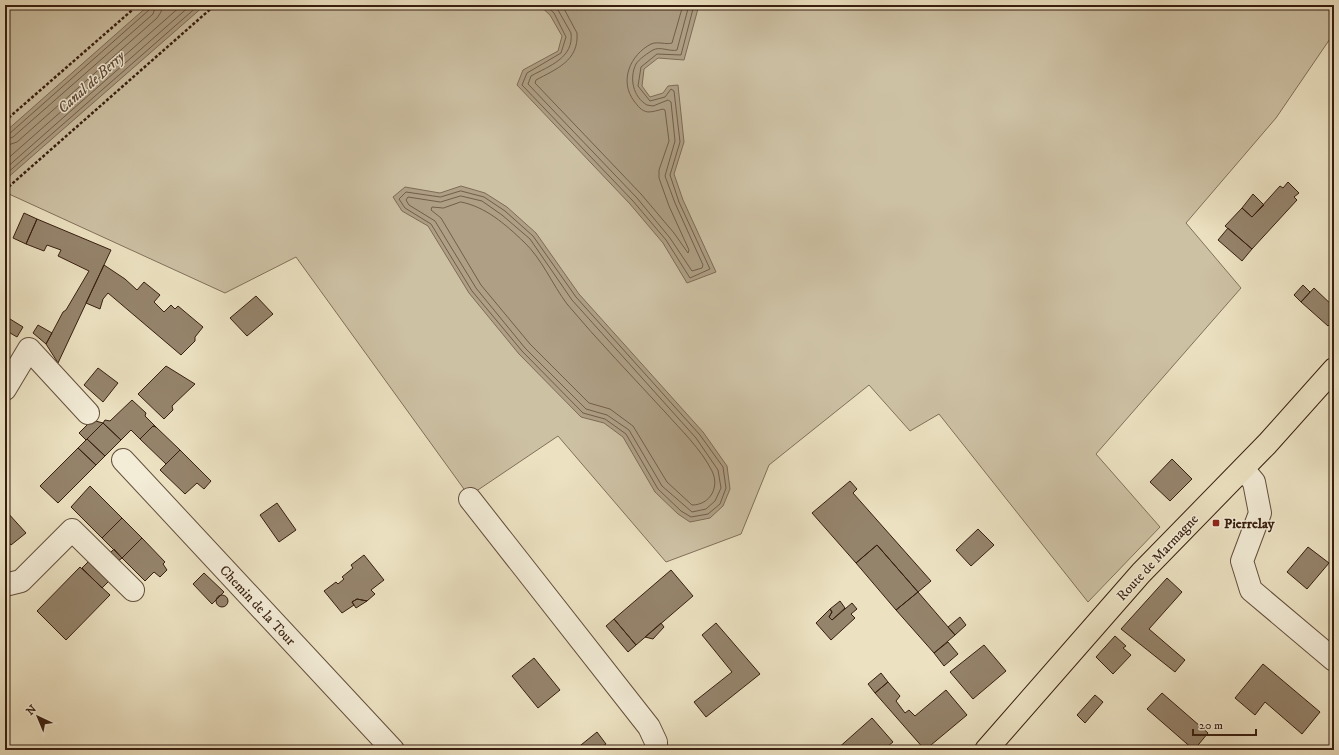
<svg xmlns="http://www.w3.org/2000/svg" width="1339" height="755" viewBox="0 0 1339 755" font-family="'IM FELL DW Pica',serif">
<rect width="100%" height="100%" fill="#ece2c2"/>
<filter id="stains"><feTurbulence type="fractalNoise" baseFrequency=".005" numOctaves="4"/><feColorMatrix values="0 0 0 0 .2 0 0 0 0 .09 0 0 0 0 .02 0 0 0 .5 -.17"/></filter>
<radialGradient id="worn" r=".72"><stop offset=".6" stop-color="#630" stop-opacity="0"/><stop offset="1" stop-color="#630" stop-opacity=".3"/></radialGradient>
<!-- green -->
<path fill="#cdc1a4" stroke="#82705a" d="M5,5H1334V33L1276,118L1186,223L1241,288L1096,454L1160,527L1088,602L939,414L910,431L869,385L769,465L741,534L666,562L558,436L469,496L296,257L225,293L9,194L5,198Z"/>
<!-- water -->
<path fill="#ae9f85" stroke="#7e6b56" d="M149,5H205L5,180V132Z
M539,5H699L684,60L658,58L644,69L642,86L650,97L663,93L668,86L678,85L684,142L674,174L683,200L716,272L687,283L663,243L630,204L517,85L523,70L558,51L562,36L550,15Z
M461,186L485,193L507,207L536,233L579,294L703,432L727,466L730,489L723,506L710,518L690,522L678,514L655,492L623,437L604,423L581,417L519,354L469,293L428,226L402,211L393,197L405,187L440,193Z"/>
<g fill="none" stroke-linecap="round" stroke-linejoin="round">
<!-- shore -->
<path stroke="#725e4a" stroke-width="1" d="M545,5L554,13L566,37L561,53L527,73L522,85L633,201L666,240L690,278L710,269L679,202L670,175L680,142L674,91L671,89L665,97L650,101L638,86L641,67L657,54L681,55L694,5
M553,5L558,10L571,33C574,58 549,66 531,76L528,84L637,198L670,238L692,271L702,268L703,265L675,203L665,176L675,141L671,102L668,100L653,106L647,105C633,97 629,78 636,64C639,59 648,53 653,50C660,46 670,52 677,50L689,5
M562,5L577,33C579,61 556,69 536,80L535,83L641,194L674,233L688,253L689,250L669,206L659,178V170L669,141L665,110L663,109C659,110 653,112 648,112C641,111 638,106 634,101C619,81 630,55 651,44C658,41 666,45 672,43L683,5
M5,135L9,134L149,10L151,5
M5,140L13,137L153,14L156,5
M5,146L17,142L157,18L161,12L162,5
M5,161L182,5
M5,169L191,5
M5,175L199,5
M461,191L484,197L505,211L533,236L576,297L700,435L723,467L726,488L720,504L708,514L691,517L681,511L658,489L626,434L605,419L583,413L522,351L472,291L431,224L405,208L399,199L406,192L440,197Z
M461,196L482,201L502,215L530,239L572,300L696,438L718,470L721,488L715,501L706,509L692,512L662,486L629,430L607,415L586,409L525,348L476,288L435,221L409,205L406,200L408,197L440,202Z
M461,202C486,207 505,224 524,242C542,259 552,284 567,304C598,341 632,376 665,412C681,430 701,449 712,471C720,487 710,505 692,505L667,482L633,426L610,409L589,403L530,344L481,285L441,218L431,210L432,207L443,208Z"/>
</g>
<!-- building -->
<path fill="#95846c" stroke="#371e0f" d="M1288,182L1299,193L1294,197L1297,200L1252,249L1225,226L1242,208L1252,217L1280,186L1283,188Z
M1253,194L1264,205L1252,217L1242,208Z
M24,213L37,219L26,244L13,238Z
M37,219L111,250L58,363L46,344L63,312L66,310L89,271L58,256L61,250L47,245L44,251L26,244Z
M1228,228L1252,249L1242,261L1218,240Z
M104,265L125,279L137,290L144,282L160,295L154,302L164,312L171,305L175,309L178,306L203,327L195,337V341L181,355L108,293L103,299L100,309L86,303Z
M1303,285L1310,292L1301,302L1294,295Z
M1314,288L1334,307V320L1328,326L1301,302Z
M256,296L273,314L247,336L230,318Z
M10,319L23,327L17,337L5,330Z
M38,325L52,333L46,344L33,333Z
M166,366L195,384L172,406L173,410L164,419L138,394Z
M98,368L118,383L103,402L84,385Z
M132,400L146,413L145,416L156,427L153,426L140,439L131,430L121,440L103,423L105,420L110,421Z
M92,420L103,423L86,440L79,433Z
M103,423L121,440L105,456L87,439Z
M153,426L156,427L180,450L166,464L140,439Z
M87,439L105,456L96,465L78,448Z
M78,448L96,465L58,503L40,486Z
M180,450L211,481L204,489L197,483L185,494L160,470Z
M1172,459L1192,479L1170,501L1150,482Z
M850,481L857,489L853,493L931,581L918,592L877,545L856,563L812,513Z
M90,486L122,518L102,538L71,507Z
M277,503L296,530L279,542L260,515Z
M7,512L26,533L11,545L5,538V514Z
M122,518L142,538L122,558L102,538Z
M978,529L994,545L971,566L956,550Z
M142,538L165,562L163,564L167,570L160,577L154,572L145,581L122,558Z
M877,545L918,592L896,610L856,563Z
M1308,547L1329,563L1307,589L1287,572Z
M114,549L122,558L117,562L109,554Z
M364,555L384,580L371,590L375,594L367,601L357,599L352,602L354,605L342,613L324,591L336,582L338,584L344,579L342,577L353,568L351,565Z
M90,560L110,580L102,588L82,568Z
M80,567L110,595L66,640L37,611Z
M671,570L693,596L636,645L614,619Z
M204,573L224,592L212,604L193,584Z
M1167,578L1182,592L1149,629L1185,660L1175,672L1121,629Z
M918,592L955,635L934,653L896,610Z
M216 601a6 6 0 1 1 12 0a6 6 0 1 1-12 0Z
M357,599L367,601L356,608L352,602Z
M840,601L845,608L832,620L829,617L832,612L830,609Z
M852,603L857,609L851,614L855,618L831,640L816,623L830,609L832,612L829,617L832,620Z
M960,617L966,625L955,635L948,627Z
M614,619L636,645L628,652L606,626Z
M661,623L664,627L653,639L645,637Z
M716,623L760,674L706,717L694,702L732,672L702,635Z
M1115,636L1126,646L1123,648L1131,655L1113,674L1096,657Z
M948,642L958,654L944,666L934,653Z
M984,645L1006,671L973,699L950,672Z
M534,658L560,690L538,708L512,676Z
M1263,664L1320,712L1302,734L1265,702L1255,715L1235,698Z
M881,673L888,682L875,693L868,684Z
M888,682L900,696L896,701L905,713L909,710L915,716L946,690L967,715L925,750L875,693Z
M1162,693L1208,733L1194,750L1147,709Z
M1095,695L1103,702L1085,723L1077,715Z
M5,711L10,716L5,721Z
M872,718L893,742L883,750H836Z
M597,732L606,744L603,746L607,750H577L576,749Z"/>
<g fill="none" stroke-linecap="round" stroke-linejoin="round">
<!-- minor casing -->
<g stroke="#644f3c" stroke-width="24">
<path id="minor" d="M5,389L29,349L88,413
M123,460L393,750
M1249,476L1254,482L1260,513L1242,561L1251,590L1334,660
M470,499L649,727L656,742V750
M5,585L21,581L72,530L133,590"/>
</g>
<!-- major casing -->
<g stroke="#371e0f" stroke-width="24">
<path id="major" d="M986,750L1141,573L1267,444L1334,369"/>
</g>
<!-- path -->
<path stroke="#371e0f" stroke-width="2.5" stroke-dasharray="3 2" stroke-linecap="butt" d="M5,121L138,5
M5,190L215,5"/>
<!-- minor -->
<use href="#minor" stroke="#f3ecd7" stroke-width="22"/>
<!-- major -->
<use href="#major" stroke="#ece2c2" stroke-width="22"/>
</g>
<!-- markers -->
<rect fill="#8f2418" stroke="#f3ecd7" stroke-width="1.5" x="1212" y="519" width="8" height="8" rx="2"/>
<g text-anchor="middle" stroke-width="3" stroke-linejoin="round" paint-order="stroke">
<!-- poi labels -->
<g font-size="14" font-weight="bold" fill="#371e0f" stroke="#f3ecd7" text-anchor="start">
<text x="1224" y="528">Pierrelay</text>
</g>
<!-- street labels -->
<g font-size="14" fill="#371e0f" stroke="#f3ecd7">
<text transform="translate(1157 557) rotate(-47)" y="5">Route de Marmagne</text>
<text transform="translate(258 605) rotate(47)" y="5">Chemin de la Tour</text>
</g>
<!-- water labels -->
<g font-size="15" font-style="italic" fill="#614b38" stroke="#f3ecd7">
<text transform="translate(91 82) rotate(-42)" y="5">Canal de Berry</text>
</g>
</g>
<!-- margin -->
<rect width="1339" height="755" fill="none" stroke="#ece2c2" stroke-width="20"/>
<rect x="6" y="6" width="1327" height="743" fill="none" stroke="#371e0f" stroke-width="2"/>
<rect x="10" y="10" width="1319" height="735" fill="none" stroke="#371e0f"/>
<!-- north arrow -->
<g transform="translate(38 717) rotate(316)" stroke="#f3ecd7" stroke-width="3" paint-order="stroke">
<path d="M0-3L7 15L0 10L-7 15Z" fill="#371e0f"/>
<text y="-6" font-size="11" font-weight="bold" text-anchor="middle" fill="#371e0f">N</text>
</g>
<!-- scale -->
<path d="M1193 729v6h63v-6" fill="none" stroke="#371e0f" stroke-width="2"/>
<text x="1199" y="729" font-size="12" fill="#371e0f" stroke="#f3ecd7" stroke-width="3" paint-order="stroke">20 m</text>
<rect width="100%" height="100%" filter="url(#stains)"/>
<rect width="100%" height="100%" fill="url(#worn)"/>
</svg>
